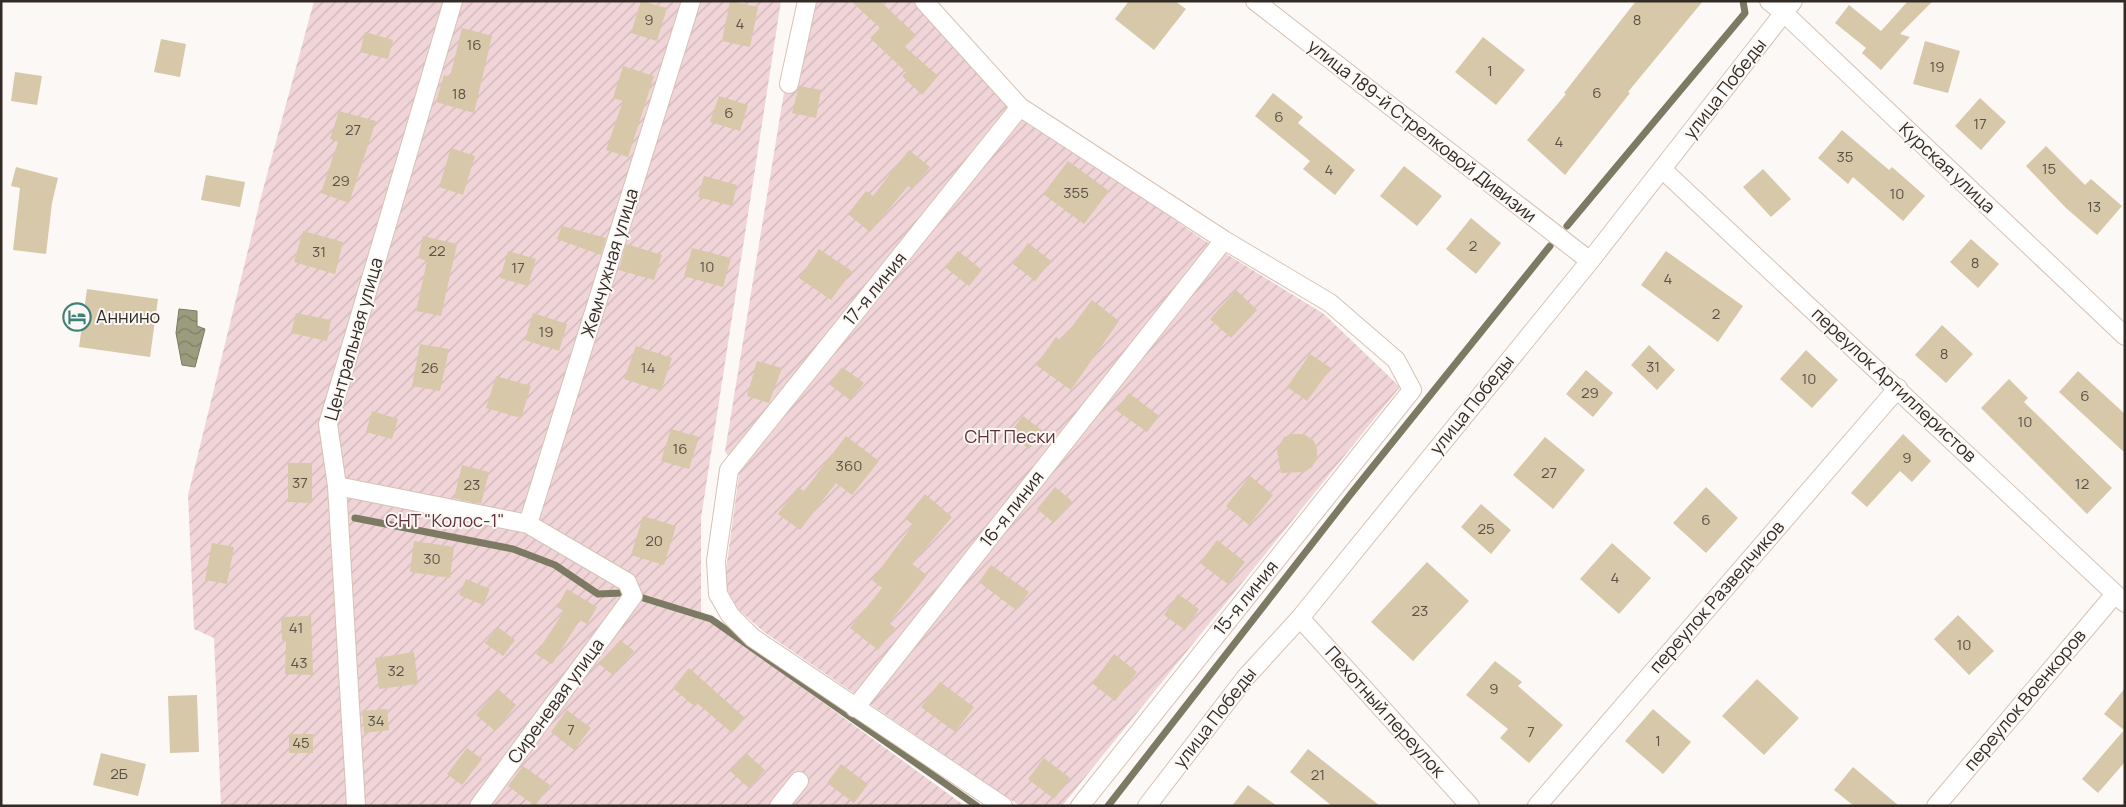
<svg xmlns="http://www.w3.org/2000/svg" width="2126" height="807" viewBox="0 0 2126 807" font-family="Manrope,sans-serif">
<defs>
<pattern id="garden-furrows" width="10" height="10" patternUnits="userSpaceOnUse" patternTransform="scale(1.25)"><rect width="10" height="10" fill="#f0d4d7"/><path d="M-1 1l2-2M0 10L10 0M9 11l2-2" fill="none" stroke="#ceb6b8"/></pattern>
<pattern id="water-waves" width="16" height="10" patternUnits="userSpaceOnUse" patternTransform="scale(1.25)"><rect width="16" height="10" fill="#9b9c7d"/><path d="M0 5q4-4 8 0t8 0" fill="none" stroke="#7f7f66"/></pattern>
</defs>
<rect width="100%" height="100%" fill="#fcf8f5"/>
<!-- garden -->
<path fill="url(#garden-furrows)" d="M314,1H781L701,518V614L965,806H221L214,638L194,629L188,495L261,197Z
M799,1H915L1007,103L1202,239L1324,314L1400,387L1062,806H1020L764,632L738,609L724,584L739,475L725,451Z"/>
<!-- water -->
<path fill="url(#water-waves)" stroke="#7c7a63" d="M179,309L197,311V326L205,329L195,367L182,365L176,333Z"/>
<g fill="none" stroke-linecap="round" stroke-linejoin="round">
<!-- stream -->
<path stroke="#7c7a63" stroke-width="7" d="M1567,226L1745,13L1743,1
M355,518L513,549L555,565L598,594L622,593
M640,597L711,619L977,806
M1108,806L1350,495L1550,246"/>
</g>
<!-- building -->
<path fill="#d7c8aa" d="M641,1L667,8L657,41L631,33Z
M730,1L758,7L750,47L722,41Z
M851,1H880L916,35L905,47L938,76L922,95L902,76L906,72L870,38L880,28Z
M1129,1H1175L1186,9L1154,50L1115,19Z
M1636,1H1703L1628,92L1630,93L1565,175L1527,140L1566,94L1564,93Z
M1908,1H1933L1900,34L1910,37L1881,70L1862,53L1866,48L1835,23L1849,5L1881,31Z
M462,28L492,36L474,113L436,102L444,75L450,77Z
M365,32L393,40L388,59L360,52Z
M1483,37L1525,70L1496,105L1455,72Z
M161,39L186,44L180,77L154,72Z
M1925,41L1960,51L1948,93L1913,84Z
M623,66L654,76L628,157L606,150L623,101L613,98Z
M15,72L42,76L37,105L11,101Z
M799,86L821,90L816,118L792,113Z
M1273,93L1303,117L1298,123L1355,170L1335,195L1303,169L1310,161L1255,116Z
M719,96L748,105L740,131L710,122Z
M1980,98L2006,122L1981,150L1955,126Z
M339,111L376,121L349,203L321,193L338,142L330,139Z
M1842,130L1889,170L1892,167L1925,196L1903,221L1853,177L1848,184L1818,158Z
M2046,146L2085,185L2091,179L2122,206L2097,235L2066,208L2026,166Z
M451,148L475,156L463,195L439,187Z
M909,150L930,167L912,189L908,186L870,232L848,214L866,191L873,196Z
M1068,161L1109,191L1084,224L1043,194Z
M1404,166L1442,196L1417,226L1380,196Z
M16,167L58,178L52,203L46,254L13,250L20,188L11,186Z
M1763,169L1791,199L1771,217L1743,187Z
M206,175L245,182L240,207L201,200Z
M704,176L737,185L732,206L698,197Z
M1471,218L1501,243L1476,274L1446,249Z
M562,226L606,238L601,255L557,239Z
M303,231L343,242L335,274L294,262Z
M423,236L457,244L441,316L416,311L427,261L418,258Z
M1971,239L1999,264L1978,288L1950,262Z
M1028,243L1051,261L1035,281L1013,264Z
M626,244L662,255L654,280L619,270Z
M692,248L731,258L723,287L684,276Z
M819,249L852,271L831,300L799,278Z
M508,251L536,259L528,286L500,278Z
M958,251L982,270L969,286L945,267Z
M1666,251L1743,306L1718,342L1641,285Z
M87,289L158,299L150,357L79,347Z
M1236,290L1257,310L1231,338L1210,319Z
M1092,300L1119,321L1071,390L1036,365L1056,337L1061,341Z
M296,313L331,320L327,341L291,333Z
M533,313L567,324L559,351L525,340Z
M1942,325L1973,354L1946,383L1915,355Z
M420,344L449,349L440,391L412,386Z
M1649,345L1675,370L1657,390L1631,365Z
M636,346L672,358L661,391L624,379Z
M1806,350L1838,380L1812,408L1780,379Z
M1310,354L1331,368L1307,401L1287,387Z
M757,361L782,368L769,403L747,396Z
M842,367L864,383L850,400L829,384Z
M1586,370L1613,393L1593,417L1566,394Z
M2078,371L2125,414V453L2059,392Z
M496,376L531,386L521,418L486,408Z
M2009,379L2028,398L2024,402L2112,488L2087,514L1981,408Z
M1129,393L1159,416L1147,432L1116,410Z
M372,411L398,419L392,439L366,432Z
M1023,416L1043,431L1029,449L1009,434Z
M671,429L699,437L689,469L661,461Z
M1293,434H1304L1314,441L1317,450V459L1312,467L1304,472L1281,473L1277,450L1284,437Z
M1903,434L1931,461L1912,482L1900,471L1867,507L1851,493Z
M846,436L879,461L852,495L836,483L800,530L778,514L798,487L804,491Z
M1545,437L1585,470L1553,509L1513,475Z
M288,463H312V503L288,502Z
M462,465L489,472L481,504L454,498Z
M1250,476L1273,495L1249,525L1226,506Z
M1055,487L1072,501L1054,523L1037,509Z
M1706,487L1738,518L1706,553L1673,523Z
M925,494L952,517L912,564L927,575L889,623L895,628L878,650L850,628L882,588L872,580L913,525L905,518Z
M1481,504L1511,530L1491,554L1461,527Z
M643,516L676,526L664,565L631,555Z
M1217,540L1245,562L1228,584L1200,563Z
M414,541L454,547L450,578L410,572Z
M212,543L234,547L227,584L205,580Z
M1612,543L1651,578L1619,614L1580,579Z
M1427,562L1469,601L1413,661L1371,622Z
M991,565L1029,592L1016,610L979,582Z
M466,579L490,589L483,605L459,595Z
M567,589L597,607L587,624L580,620L552,664L536,654L564,611L557,607Z
M1178,594L1199,609L1185,630L1164,615Z
M1958,615L1994,651L1969,675L1934,639Z
M311,616L313,675L285,674L286,640H282L281,617Z
M498,627L515,640L503,656L485,643Z
M620,640L634,651L613,675L599,664Z
M414,652L418,684L379,689L375,658Z
M1114,654L1137,672L1115,701L1092,683Z
M1495,661L1522,682L1518,686L1563,725L1529,763L1500,738L1508,729L1466,695Z
M689,668L745,718L732,733L697,703L694,706L673,688Z
M1757,679L1799,718L1764,755L1722,716Z
M940,682L974,707L955,732L921,707Z
M2125,688V762L2098,793L2082,779L2124,730L2104,714Z
M498,689L516,705L495,731L476,715Z
M197,695L199,752L170,753L168,696Z
M387,709L389,730L364,733L362,711Z
M1653,709L1691,742L1663,774L1625,741Z
M567,710L591,728L574,750L551,732Z
M289,734H313V753H289Z
M467,748L482,759L462,785L447,774Z
M1308,749L1380,806H1332L1290,772Z
M101,753L146,764L138,796L93,785Z
M746,753L765,770L749,788L730,771Z
M1044,758L1070,778L1054,799L1028,779Z
M841,764L868,784L854,803L827,783Z
M523,766L550,785L535,806L508,786Z
M1853,767L1899,806H1854L1834,790Z
M1248,785L1277,806H1232Z"/>
<g fill="none" stroke-linecap="round" stroke-linejoin="round">
<!-- minor casing -->
<g stroke="#d6c2b3" stroke-width="20">
<path id="minor" d="M924,1L1020,107L1224,240L1330,303L1396,360L1412,390L1080,806
M1255,1L1590,261
M1769,1L1784,13L2125,336
M789,84L807,1
M1662,169L2125,603
M337,486L528,524L627,582L633,596L479,806
M528,524L691,1
M1300,618L1470,806
M855,708L1224,240
M356,806L337,486L328,424L453,1
M779,806L799,781
M1003,806L753,638L730,615L718,594L716,561L729,470L1020,107
M1147,806L1246,677L1300,618L1590,261L1793,1
M1537,806L1898,388
M1936,806L2115,594"/>
</g>
<!-- minor -->
<use href="#minor" stroke="#fff" stroke-width="18"/>
</g>
<!-- icons -->
<defs>
<g id="hotel-ring" transform="scale(1.4375)"><circle r="9.5" fill="#fcf8f5" stroke="#3e8277" stroke-width="1.5"/><path d="M-6-4.5h1.5V1H6V5H4.5V3h-9V5H-6ZM-4 0a1.8 1.8 0 1 1 3.6 0ZM.5 0V-2.5h3Q6-2.5 6 0Z" fill="#3e8277"/></g>
</defs>
<g fill-rule="evenodd">
<use href="#hotel-ring" x="77" y="317"/>
</g>
<g text-anchor="middle" stroke-width="4" stroke-linejoin="round" paint-order="stroke">
<!-- number labels -->
<g font-size="15" fill="#5b5246">
<text x="649" y="25">9</text>
<text x="1637" y="25">8</text>
<text x="740" y="29">4</text>
<text x="474" y="50">16</text>
<text x="1937" y="72">19</text>
<text x="1490" y="76">1</text>
<text x="1597" y="98">6</text>
<text x="459" y="99">18</text>
<text x="729" y="118">6</text>
<text x="1279" y="122">6</text>
<text x="1980" y="129">17</text>
<text x="353" y="135">27</text>
<text x="1559" y="147">4</text>
<text x="1845" y="162">35</text>
<text x="2049" y="174">15</text>
<text x="1329" y="175">4</text>
<text x="341" y="186">29</text>
<text x="1076" y="198">355</text>
<text x="1897" y="199">10</text>
<text x="2094" y="212">13</text>
<text x="1473" y="251">2</text>
<text x="437" y="256">22</text>
<text x="319" y="257">31</text>
<text x="1975" y="268">8</text>
<text x="707" y="272">10</text>
<text x="518" y="273">17</text>
<text x="1668" y="284">4</text>
<text x="1716" y="319">2</text>
<text x="546" y="337">19</text>
<text x="1944" y="359">8</text>
<text x="1653" y="372">31</text>
<text x="430" y="373">26</text>
<text x="648" y="373">14</text>
<text x="1809" y="384">10</text>
<text x="1590" y="398">29</text>
<text x="2085" y="401">6</text>
<text x="2025" y="427">10</text>
<text x="680" y="454">16</text>
<text x="1907" y="463">9</text>
<text x="849" y="471">360</text>
<text x="1549" y="478">27</text>
<text x="300" y="488">37</text>
<text x="2082" y="489">12</text>
<text x="472" y="490">23</text>
<text x="1706" y="525">6</text>
<text x="1486" y="534">25</text>
<text x="654" y="546">20</text>
<text x="432" y="564">30</text>
<text x="1615" y="583">4</text>
<text x="1420" y="616">23</text>
<text x="296" y="633">41</text>
<text x="1964" y="650">10</text>
<text x="299" y="668">43</text>
<text x="396" y="676">32</text>
<text x="1494" y="694">9</text>
<text x="376" y="726">34</text>
<text x="571" y="735">7</text>
<text x="1531" y="737">7</text>
<text x="1658" y="746">1</text>
<text x="301" y="748">45</text>
<text x="119" y="779">2Б</text>
<text x="1318" y="780">21</text>
</g>
<!-- street labels -->
<g font-size="18" fill="#322b25" stroke="#fcf8f5">
<text transform="translate(1725 89) rotate(-52)" y="6">улица Победы</text>
<text transform="translate(1422 131) rotate(38)" y="6">улица 189-й Стрелковой Дивизии</text>
<text transform="translate(1947 168) rotate(43)" y="6">Курская улица</text>
<text transform="translate(610 263) rotate(-73)" y="6">Жемчужная улица</text>
<text transform="translate(875 289) rotate(-51)" y="6">17-я линия</text>
<text transform="translate(354 339) rotate(-74)" y="6">Центральная улица</text>
<text transform="translate(1894 385) rotate(43)" y="6">переулок Артиллеристов</text>
<text transform="translate(1472 405) rotate(-51)" y="6">улица Победы</text>
<text transform="translate(1012 509) rotate(-52)" y="6">16-я линия</text>
<text transform="translate(1717 597) rotate(-49)" y="6">переулок Разведчиков</text>
<text transform="translate(1246 598) rotate(-51)" y="6">15-я линия</text>
<text transform="translate(2025 700) rotate(-50)" y="6">переулок Военкоров</text>
<text transform="translate(556 701) rotate(-54)" y="6">Сиреневая улица</text>
<text transform="translate(1385 712) rotate(48)" y="6">Пехотный переулок</text>
<text transform="translate(1215 718) rotate(-52)" y="6">улица Победы</text>
</g>
<!-- poi labels -->
<g font-size="18" fill="#322b25" stroke="#fcf8f5" text-anchor="start">
<text x="96" y="323">Аннино</text>
</g>
<!-- park labels -->
<g font-size="18" fill="#623038" stroke="#fcf8f5">
<text x="1010" y="443">СНТ Пески</text>
<text x="445" y="527">СНТ "Колос-1"</text>
</g>
</g>
<!-- border -->
<rect width="2126" height="807" fill="none" stroke="#322b25" stroke-width="5"/>
</svg>
